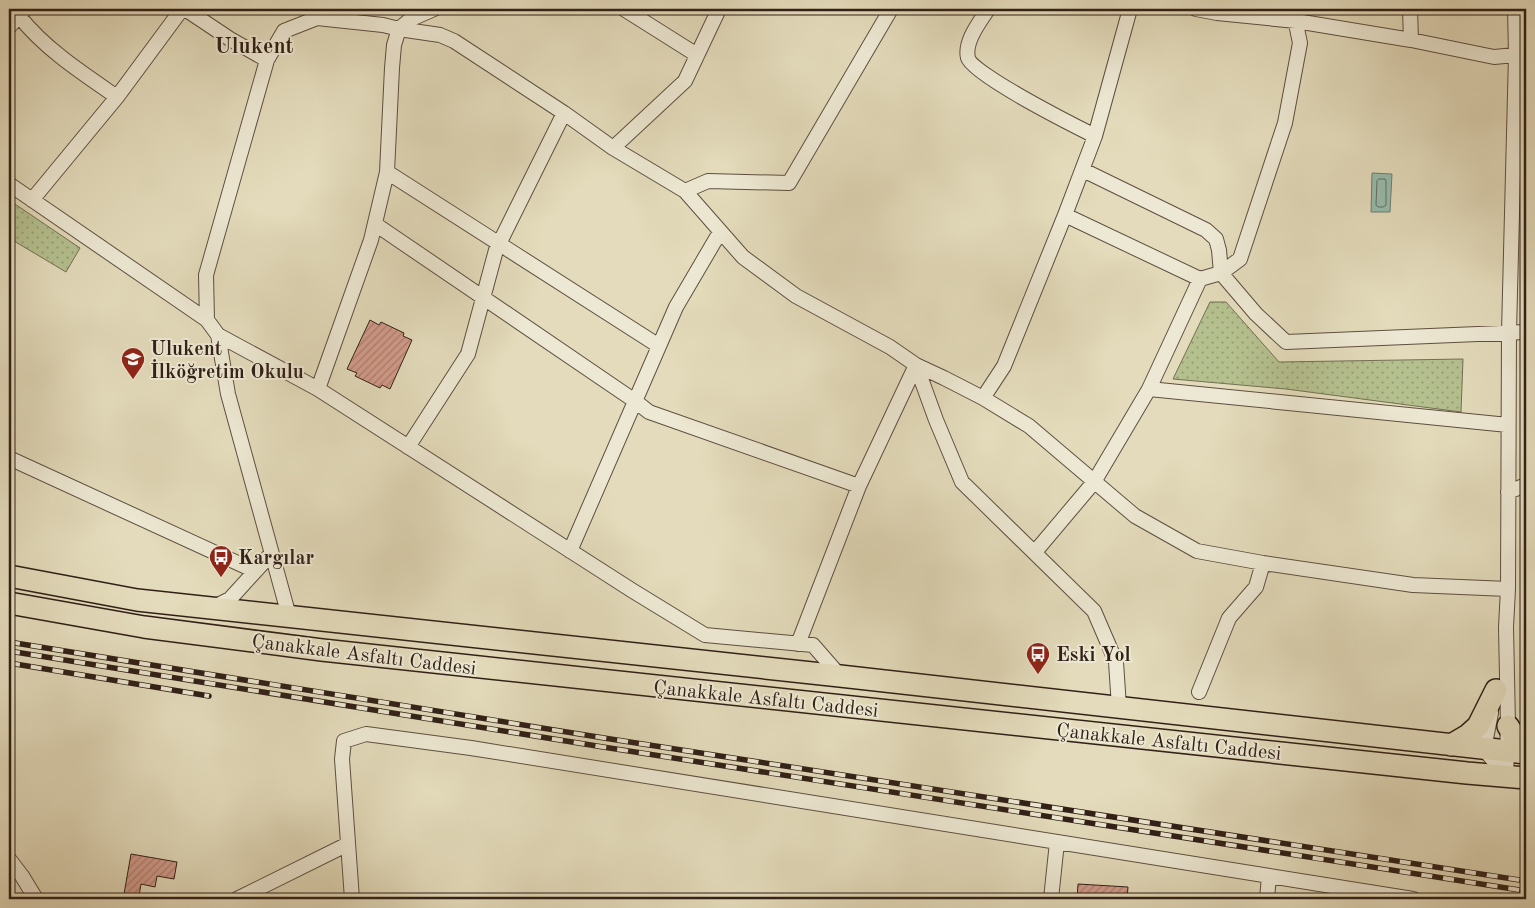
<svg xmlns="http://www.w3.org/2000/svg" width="1535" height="908" viewBox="0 0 1535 908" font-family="'Old Standard TT',serif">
<defs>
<pattern id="park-dots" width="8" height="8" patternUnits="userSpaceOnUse" patternTransform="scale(1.25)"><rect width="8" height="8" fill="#b5c08f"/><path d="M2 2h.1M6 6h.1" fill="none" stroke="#949c74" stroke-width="1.8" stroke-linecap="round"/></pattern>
<pattern id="building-hatch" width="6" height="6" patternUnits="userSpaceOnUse" patternTransform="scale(1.25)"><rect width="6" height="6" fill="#d39c8c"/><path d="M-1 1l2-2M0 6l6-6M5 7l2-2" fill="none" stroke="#ac7f71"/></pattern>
</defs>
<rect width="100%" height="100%" fill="#e3dbbb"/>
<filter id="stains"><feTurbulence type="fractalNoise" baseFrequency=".004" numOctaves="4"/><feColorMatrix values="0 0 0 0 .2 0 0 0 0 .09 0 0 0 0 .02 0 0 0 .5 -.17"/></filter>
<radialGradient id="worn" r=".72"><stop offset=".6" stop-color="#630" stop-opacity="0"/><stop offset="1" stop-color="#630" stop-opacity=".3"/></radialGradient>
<!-- park -->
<path fill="url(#park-dots)" stroke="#737053" d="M9,200L80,248L66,272L9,238Z
M1210,302H1226L1279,362L1463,359L1461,412L1286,389L1173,379Z"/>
<!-- water -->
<path fill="#96bbac" stroke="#6e7d70" d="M1372,173L1392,174L1390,212H1371Z"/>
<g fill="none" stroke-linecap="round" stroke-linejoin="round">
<!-- shore -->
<path stroke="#646e62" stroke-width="1" d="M1379,179H1385L1386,181V205L1383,207H1378L1376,205L1377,181Z"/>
</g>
<!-- building -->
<path fill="url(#building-hatch)" stroke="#312017" d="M370,320L379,325L381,322L404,333L403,336L412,340L390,389L382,385L380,388L355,376L357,373L347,369Z
M131,854L177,862L174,879L157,876L155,887L141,884L139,896L124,894Z
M1078,884L1128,887L1127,899H1077Z"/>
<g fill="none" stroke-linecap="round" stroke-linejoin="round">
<!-- minor casing -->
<g stroke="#5e4f40" stroke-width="16">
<path id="minor" d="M185,9L230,39L267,60
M624,9L697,55
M988,9C980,22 964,41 968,58C972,74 1075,126 1095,136
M1196,9L1217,13L1296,21L1411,40L1494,57L1526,54
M1410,9L1411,40
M19,16C45,49 82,73 117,97
M9,27L25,9
M613,148L685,81L719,9
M1083,170L1206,230L1216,239L1219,250L1221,273L1256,314L1286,342L1526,332
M387,172L659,346
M9,184L207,320
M685,191L708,181L789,183L891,9
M32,200L117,97L182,9
M1065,215L1200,279
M375,224L635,401L649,412L859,486
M218,335L318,389L633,591L705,635L813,645L840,676
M318,389L371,240L387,172L392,68L394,45L399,29L411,19L434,9
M1149,389L1508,425
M983,398L1004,366L1065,215L1095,136L1130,9
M408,447L468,354L496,250L564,113
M9,458L255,571
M1508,492L1526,485
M570,551L676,307L720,232
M1035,552L1094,482L1149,389L1200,279L1221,273L1240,259L1285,123L1300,43L1293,9
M214,607L230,599L271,554
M289,616L228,394L218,335L207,320L206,275L267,60L284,31L317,18L383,25L399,29L440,35L454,41L564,113L613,148L685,191L743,257L796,296L890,347L916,365L936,420L962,482L1094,611L1116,662L1119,707
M798,644L859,486L916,365L944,378L983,398L1029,426L1135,516L1197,551L1263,563L1413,585L1508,589
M1199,692L1229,618L1256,587L1263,563
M1491,713L1484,749L1506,776
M1506,776L1508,726L1506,627L1508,589L1509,332L1516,55L1515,9
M9,859L22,876L36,899
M237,899L348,844
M352,899L342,759L344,741L366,734L471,748L1413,899
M1051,899L1057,842
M1267,899L1269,876"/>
</g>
<!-- highway casing -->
<g stroke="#312017" stroke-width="24">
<path id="highway" d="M9,576L137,600L840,676L1526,753
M9,603L144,627L322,650L1467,773L1526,778
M1508,726L1525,753
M1451,745L1468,735L1478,726L1496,690"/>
</g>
<!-- minor -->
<use href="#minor" stroke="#ede8d3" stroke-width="14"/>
<!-- highway -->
<use href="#highway" stroke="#e3dbbb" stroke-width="21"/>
<!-- rail casing -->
<g stroke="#312017" stroke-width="5.5">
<path id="rail" d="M9,642L604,738L1526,881
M9,651L603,747L1526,891
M9,663L209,696"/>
</g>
<!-- rail -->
<use href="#rail" stroke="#ede8d3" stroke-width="4" stroke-dasharray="11" stroke-linecap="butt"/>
</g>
<!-- icons -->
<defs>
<g id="school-pin" transform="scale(1.25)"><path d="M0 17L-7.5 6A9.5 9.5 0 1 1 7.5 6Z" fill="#8f2418" stroke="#ede8d3"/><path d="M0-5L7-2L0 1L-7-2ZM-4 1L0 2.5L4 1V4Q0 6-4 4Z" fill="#fff"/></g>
<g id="bus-pin" transform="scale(1.25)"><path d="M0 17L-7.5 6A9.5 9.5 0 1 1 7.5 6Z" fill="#8f2418" stroke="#ede8d3"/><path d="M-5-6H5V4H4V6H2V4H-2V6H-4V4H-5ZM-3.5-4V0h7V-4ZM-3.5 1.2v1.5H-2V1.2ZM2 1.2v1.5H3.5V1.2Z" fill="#fff"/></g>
</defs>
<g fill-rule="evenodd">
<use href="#school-pin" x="133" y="359"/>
<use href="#bus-pin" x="221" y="557"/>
<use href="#bus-pin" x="1038" y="654"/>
</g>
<g text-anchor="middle" stroke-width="4" stroke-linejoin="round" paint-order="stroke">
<!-- poi labels -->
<g font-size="20" font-weight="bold" fill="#312017" stroke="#ede8d3" text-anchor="start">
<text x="150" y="355">Ulukent<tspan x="150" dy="23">İlköğretim Okulu</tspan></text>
<text x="238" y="564">Kargılar</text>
<text x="1056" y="661">Eski Yol</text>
</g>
<!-- street labels -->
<g font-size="20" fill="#312017" stroke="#ede8d3">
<text transform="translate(364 654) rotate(7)" y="7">Çanakkale Asfaltı Caddesi</text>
<text transform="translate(766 698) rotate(6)" y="7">Çanakkale Asfaltı Caddesi</text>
<text transform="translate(1169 741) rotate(6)" y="7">Çanakkale Asfaltı Caddesi</text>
</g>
<!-- quarter labels -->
<g font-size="22" font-weight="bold" fill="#312017" stroke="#ede8d3">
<text x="254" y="53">Ulukent</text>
</g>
</g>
<!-- margin -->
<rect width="1535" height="908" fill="none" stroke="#e3dbbb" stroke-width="30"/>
<rect x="10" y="10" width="1515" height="888" fill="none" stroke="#312017" stroke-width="2.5"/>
<rect x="15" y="15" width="1505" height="878" fill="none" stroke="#312017"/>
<rect width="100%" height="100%" filter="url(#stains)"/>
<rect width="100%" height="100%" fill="url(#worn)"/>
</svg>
